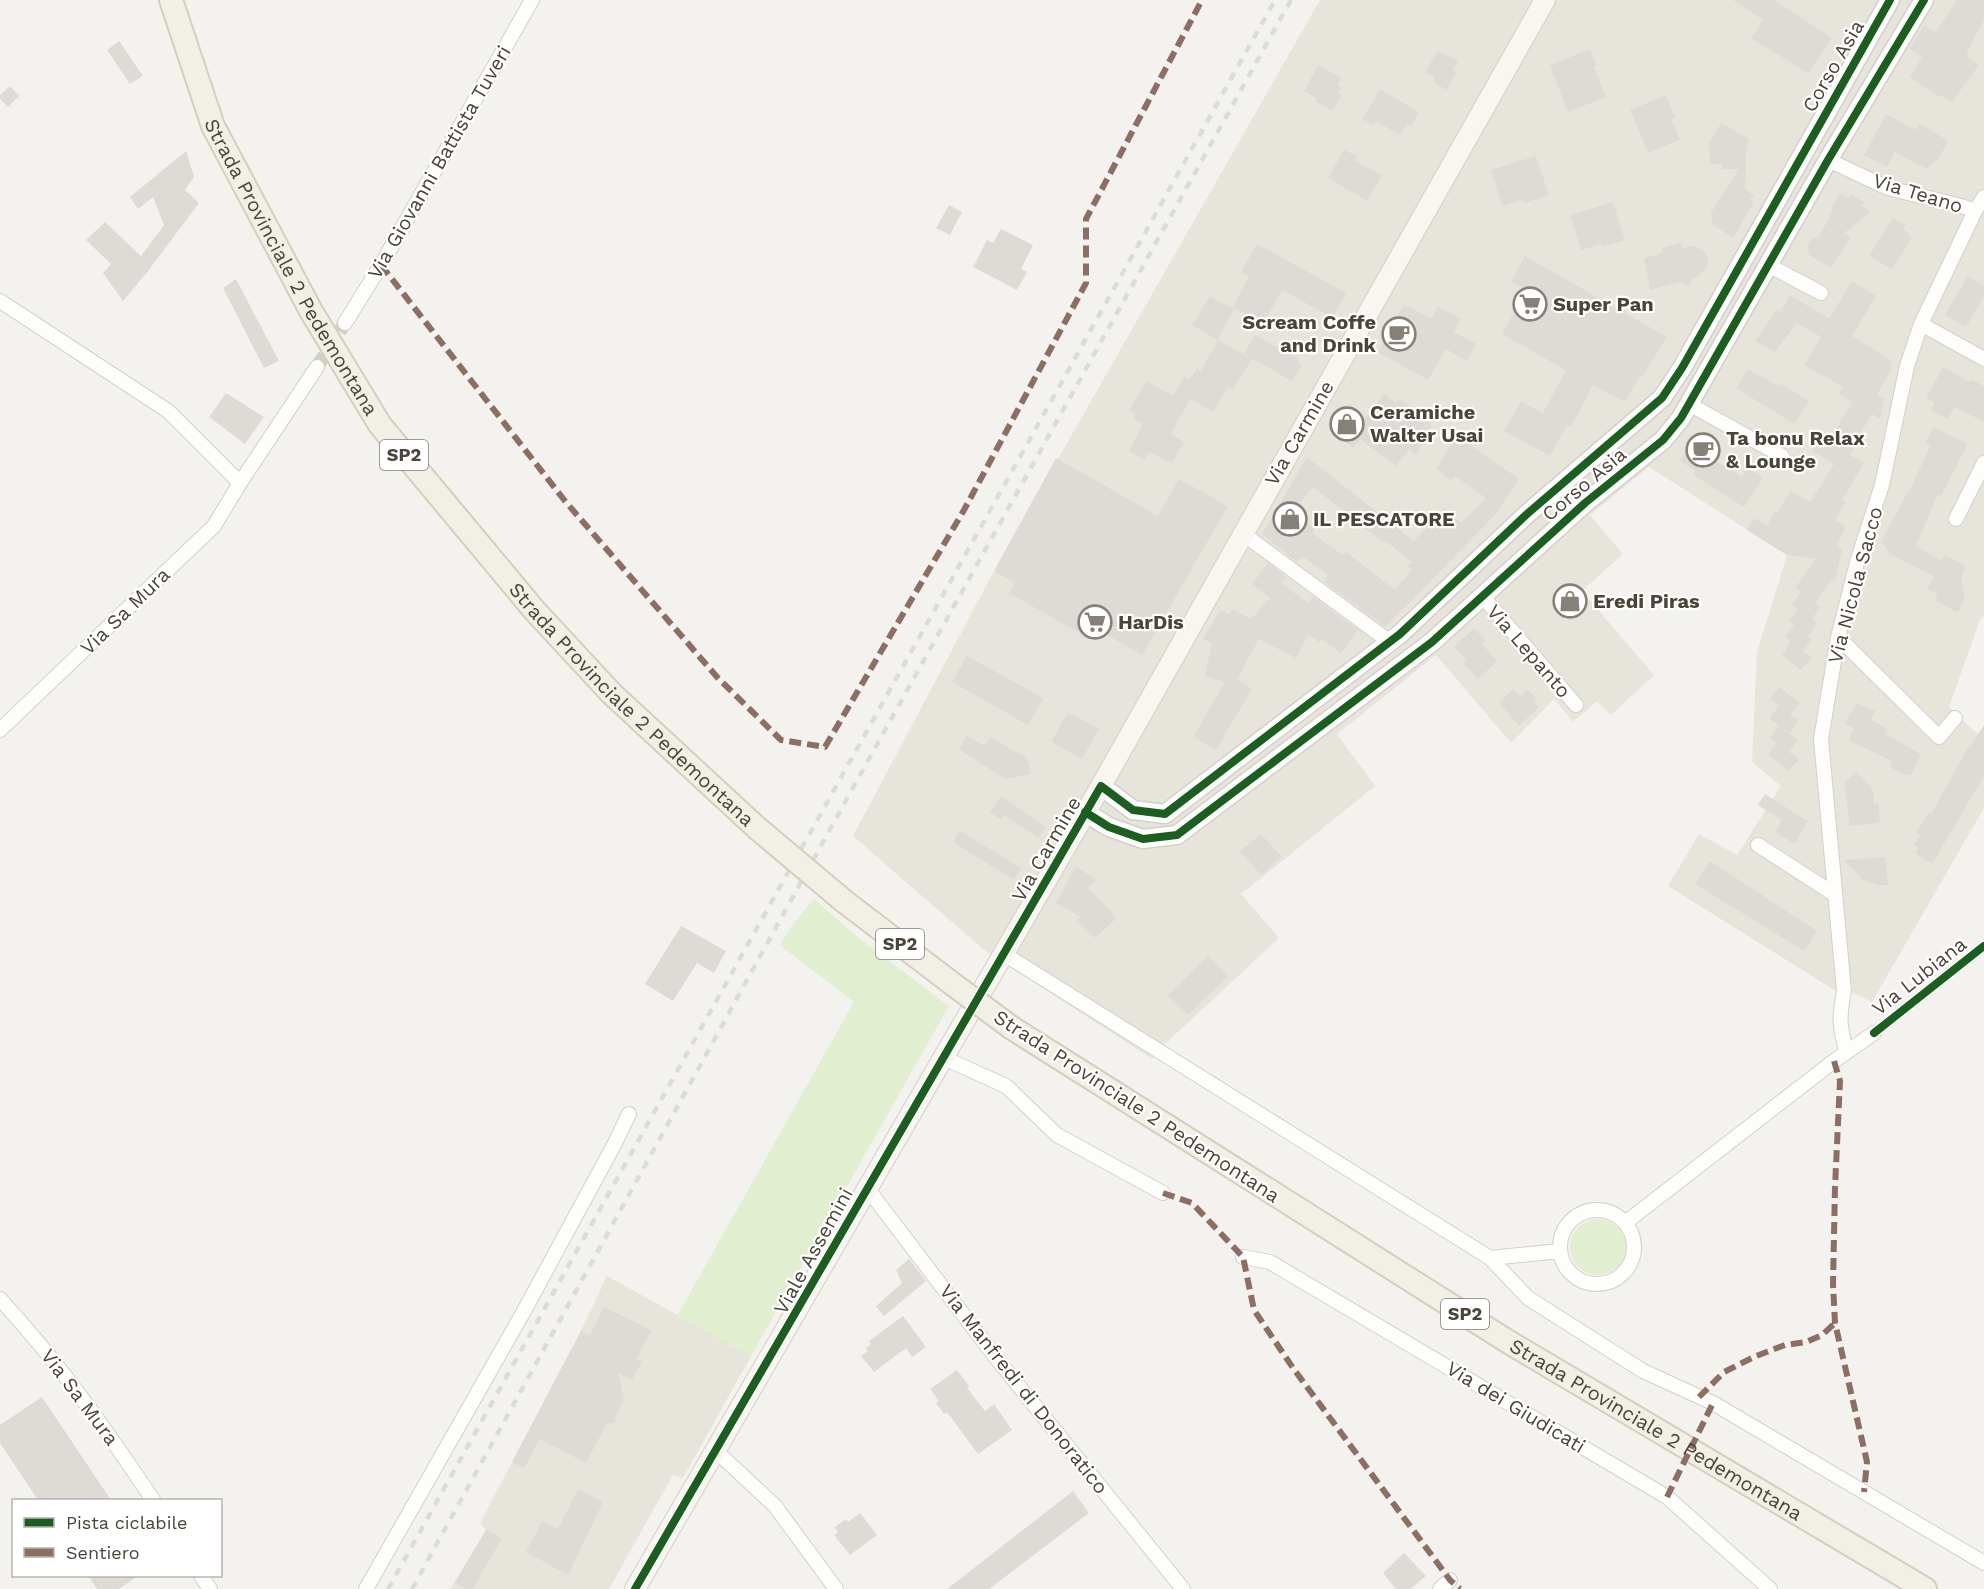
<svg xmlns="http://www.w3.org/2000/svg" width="1984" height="1589" viewBox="0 0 1984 1589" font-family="'Work Sans',sans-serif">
<rect width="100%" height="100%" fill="#f4f2ee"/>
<!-- residential -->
<path fill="#e7e4dc" d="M1320,0H1984V615L1980,620L1949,707L1984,740V808L1872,1002L1851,992L1836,991L1668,886L1699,834L1737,855L1781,786L1752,762L1757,652L1787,555L1649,467L1590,515L1623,554L1582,591L1654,675L1611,715L1597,701L1573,722L1554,699L1511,743L1436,655L1337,734L1375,786L1241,894L1279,938L1165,1044L1152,1059L983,949L853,836L994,571Z
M607,1276L751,1356L683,1478L673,1475L609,1589H450L486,1530L480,1523L581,1331Z"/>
<!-- green -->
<path fill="#e1eecf" d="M814,899L856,936L949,1006L751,1356L677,1316L854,1002L780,945L790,928Z
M1570 1247a28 28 0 1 1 56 0a28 28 0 1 1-56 0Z"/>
<!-- parking -->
<path fill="#e6e3df" d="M999,589L1145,661L1111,723L969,648Z"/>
<!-- building -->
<path fill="#dedbd6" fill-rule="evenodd" d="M1733,0H1774L1832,38L1808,73L1751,38L1763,20Z
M1957,0H1984V20L1966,54L1969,55L1967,57L1979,65L1952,102L1939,95L1938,96L1910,77L1922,57L1910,49L1924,25L1936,32Z
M119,41L143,76L130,84L107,50Z
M1590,49L1597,66L1594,67L1606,97L1568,112L1550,65Z
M1437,51L1458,61L1453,70L1456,72L1447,90L1433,82L1435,78L1425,73Z
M1318,65L1342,78L1337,86L1341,88L1338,93L1342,95L1332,111L1316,102L1317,99L1304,91Z
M10,86L19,96L8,107L0,99V95Z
M1380,89L1419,112L1411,127L1407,124L1400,135L1376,121L1374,125L1362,119Z
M1666,95L1675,117L1671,119L1680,140L1648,153L1630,110Z
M1886,114L1916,130L1919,123L1948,141L1939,158L1926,169L1895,152L1887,167L1864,155Z
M1721,123L1749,139L1746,154L1745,189L1754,195L1750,200L1754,202L1733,238L1712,224L1711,213L1739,169H1722V164L1710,165L1709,143Z
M1344,150L1357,156L1355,161L1382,175L1367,201L1328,178Z
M186,151L194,177L185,190L199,203L148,271L123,301L103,273L111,264L86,240L105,222L141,256L164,225L153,197L138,209L130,197Z
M1536,156L1549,195L1524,203L1523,200L1502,206L1491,170Z
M1840,193L1848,198L1851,195L1864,202L1862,206L1871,212L1844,233L1851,237L1831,268L1809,255L1807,245L1811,239L1818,237L1829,219L1834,203Z
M1613,202L1625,240L1602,247L1601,244L1581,250L1570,215Z
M949,205L962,212L950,235L936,228Z
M1893,218L1905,225L1903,229L1909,233L1908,235L1912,238L1892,269L1869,256Z
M1001,229L1033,245L1021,269L1027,272L1017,290L973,267L987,240L993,243Z
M1681,243L1682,248L1694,246L1705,252L1709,261L1707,267L1699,276L1692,278L1689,286L1679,282L1650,290L1644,258L1663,253L1662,248Z
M1257,244L1346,293L1333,318L1282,290L1263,324L1233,307L1249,277L1241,272Z
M1525,256L1667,337L1644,374L1638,379L1625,402L1593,385L1571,427L1567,425L1550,456L1504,431L1521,401L1543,413L1566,370L1502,334L1527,290L1511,282Z
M1968,276L1984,286V296L1966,327L1945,315Z
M236,279L279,361L264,368L223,288Z
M1852,281L1876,296L1852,336L1892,361L1890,372L1877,394L1884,399L1880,419L1872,414L1856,441L1859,442L1850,455L1864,463L1842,500L1846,502L1835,520L1846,526L1836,546L1842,550L1835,581L1832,579L1815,603L1820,607L1812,619L1817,623L1808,636L1812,639L1803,651L1812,657L1801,670L1782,655L1791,642L1785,637L1794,625L1789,621L1798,609L1792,604L1801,592L1795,588L1816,559L1787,555L1747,530L1754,518L1767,525L1775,512L1777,513L1791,491L1810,502L1834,464L1812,451L1821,437L1828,442L1852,402L1839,394L1843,387L1804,365L1821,337L1797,323L1775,352L1755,341L1777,310L1780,312L1790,295L1829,319Z
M1210,296L1234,309L1217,340L1192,325Z
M1404,304L1431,319L1438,306L1461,319L1454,332L1476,344L1467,361L1446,349L1428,380L1378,352Z
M1255,335L1299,359L1297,362L1302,365L1292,381L1244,354Z
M1218,340L1252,359L1233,389L1228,386L1213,412L1190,399L1171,434L1184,442L1172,464L1149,452L1145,460L1129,451L1143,424L1133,418L1135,414L1129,411L1146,381L1173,396L1184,376L1190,379L1197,368L1201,371Z
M1943,367L1969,382L1970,379L1984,386V422L1955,407L1948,419L1931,410L1935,403L1926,398Z
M1748,369L1778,386L1780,383L1809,401L1794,424L1736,388Z
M226,393L264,417L245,444L209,417Z
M1384,394L1396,403L1400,398L1432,425L1416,455L1409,449L1396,466L1360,439L1353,448L1330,430L1345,406L1363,420Z
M1933,427L1968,444L1941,496L1938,494L1916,546L1941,561L1944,555L1966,566L1961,577L1965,599L1958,613L1935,600L1938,594L1927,589L1934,576L1890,554L1881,542L1908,491L1909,492L1930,446L1925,443Z
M1456,435L1519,479L1494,516L1386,627L1324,582L1328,575L1302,556L1297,562L1262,534L1307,457L1414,541L1445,508L1461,523L1486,498L1455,476L1451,480L1436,469ZM1313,487L1383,542L1384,540L1412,562L1408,566L1412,569L1395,590L1346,552L1343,555L1312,533L1315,529L1293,512Z
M1691,442L1707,453L1706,455L1742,477L1748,468L1763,478L1744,507L1693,475L1696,471L1680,461Z
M1056,458L1158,516L1179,479L1228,506L1142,655L1097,629L1091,639L1009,593L1015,583L994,571Z
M1268,563L1286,577L1281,583L1308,603L1313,597L1358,630L1341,653L1322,639L1319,642L1308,634L1296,658L1259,639L1237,679L1252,689L1216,750L1193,737L1225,682L1205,676L1212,644L1203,639L1220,610L1229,615L1232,609L1251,619L1270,598L1252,584Z
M1474,628L1486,641L1482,644L1497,661L1478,679L1463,663L1466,660L1454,647Z
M967,656L1043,698L1028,725L952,682Z
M1779,687L1800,702L1790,715L1799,720L1790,733L1769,718L1779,706L1770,699Z
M1513,689L1520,696L1528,690L1537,699L1534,702L1539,707L1519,726L1499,703Z
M1856,703L1875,711L1871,720L1888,729L1885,734L1921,754L1911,776L1908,774L1907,776L1890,767L1892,761L1848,740L1853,731L1852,727L1845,724Z
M1068,712L1099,729L1082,759L1051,742Z
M1984,725V776L1932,864L1915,853L1918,848L1914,845L1920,835L1916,833L1929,812L1931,814L1970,744L1971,745Z
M1779,726L1798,740L1789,752L1799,759L1789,771L1768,755L1777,743L1770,738Z
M967,736L985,746L990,737L1027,758L1031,774L1005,779L959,749Z
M1856,772L1873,790L1874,803H1878L1880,823L1850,826L1844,783Z
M1765,794L1808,821L1795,844L1775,832L1782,820L1758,805Z
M1001,796L1046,827L1038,838L1004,815L1001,820L990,812Z
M960,831L1021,868L1014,880L953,842Z
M1261,834L1282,857L1261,875L1240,851Z
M1885,857L1888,885H1878L1861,880V877L1843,860Z
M1710,861L1817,931L1804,951L1695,884Z
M1076,866L1096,880L1088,888L1117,918L1095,938L1077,920L1081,917L1056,903Z
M681,926L726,951L714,973L697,963L673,1001L645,984Z
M1208,956L1228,976L1188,1015L1168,995Z
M909,1259L926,1281L884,1316L876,1306L902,1283L896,1270Z
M604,1307L651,1330L637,1359L642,1361L632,1380L618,1373L624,1398L614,1423H607L586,1463L540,1439L524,1468L512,1462L581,1331L590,1335Z
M903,1316L926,1347L912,1357L906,1348L874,1372L861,1356L868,1351L866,1348L871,1344L869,1341Z
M957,1370L969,1386L967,1388L985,1411L994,1404L1012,1430L978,1454L947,1412L944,1414L936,1403L939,1401L930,1389Z
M42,1397L111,1500H38L0,1443V1425Z
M578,1489L603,1502L568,1575L526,1552L542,1521L558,1529Z
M1073,1491L1089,1513L989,1589H947Z
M860,1513L877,1535L850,1555L834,1535L838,1532L835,1527L846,1519L848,1522Z
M486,1530L502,1538L473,1589H465L455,1583Z
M1404,1553L1426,1576L1410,1589H1396L1383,1573Z
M88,1575H139L119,1589H97Z"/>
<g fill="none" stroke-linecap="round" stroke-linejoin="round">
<!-- minor-tunnel -->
<path stroke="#d2cfca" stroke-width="14" stroke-dasharray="14 7" stroke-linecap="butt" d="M317,367L345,323"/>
<!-- minor casing -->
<g stroke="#d2d0cb" stroke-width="16">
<path id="minor" d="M1828,160L1888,188L1961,206L1975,211
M1768,265L1821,293
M0,301L168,411L240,483L317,367
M345,323L381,265L532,0
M1921,324L1984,359
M1689,404L1782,456
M1956,519L1984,463
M1242,533L1390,642
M1482,596L1576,705
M1838,637L1939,737L1955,718
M0,730L214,526L240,483
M1758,845L1834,894
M1004,954L1490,1258L1560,1251
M1847,1052C1839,1028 1839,1016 1844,991L1821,739L1838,637L1858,559L1882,485L1907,366L1921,324L1975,211L1984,197
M944,1058L1006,1086L1057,1135L1163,1193
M867,1188L997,1359L1183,1589
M1560 1247a37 37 0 1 1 74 0a37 37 0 1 1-74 0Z
M1625,1223L1834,1061L1874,1033
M1243,1257L1270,1262L1667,1497L1770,1589
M1490,1258L1528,1298L1643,1371L1713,1403L1984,1563
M0,1299C59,1363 105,1428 153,1500
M716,1451L775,1506L836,1589
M201,1576L210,1589
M366,1589L524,1311L614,1145L629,1114
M1440,1589L1450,1580"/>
</g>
<!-- tertiary casing -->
<g stroke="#d2d0cb" stroke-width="21">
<path id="tertiary" d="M1101,786L1133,810L1165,814L1400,634L1527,514L1662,398L1682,368L1890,0
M1085,812L1109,827L1143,839L1177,835L1432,642L1585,503L1663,440L1681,418L1828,160L1924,0"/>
</g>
<!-- secondary casing -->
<g stroke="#d3cfc5" stroke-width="22">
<path id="secondary" d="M635,1589L1101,786L1545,0"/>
</g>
<!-- primary casing -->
<g stroke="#d6cebb" stroke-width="26">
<g id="primary">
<path id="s1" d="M171,0L213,126L311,311L380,425L535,611L612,694L757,828"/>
<path d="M845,902L954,985"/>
<path id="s2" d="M1012,1028L1507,1341L1925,1589"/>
</g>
</g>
<!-- minor -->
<use href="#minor" stroke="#fdfdfc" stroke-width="14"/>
<!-- tertiary -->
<use href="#tertiary" stroke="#fdfdfc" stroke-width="18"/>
<!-- secondary -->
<use href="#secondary" stroke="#f7f6f1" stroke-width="20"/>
<!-- primary -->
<use href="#primary" stroke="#f2efe6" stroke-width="22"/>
<!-- rail -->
<path stroke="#dbdbda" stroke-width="4.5" stroke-dasharray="8 8" stroke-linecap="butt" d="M388,1589L1275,0
M412,1589L850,793L1291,0"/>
<!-- primary-bridge casing -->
<g stroke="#d6cebb" stroke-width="26" stroke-linecap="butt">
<path id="primary-bridge" d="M757,828L845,902
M954,985L1012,1028"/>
</g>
<!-- primary-bridge -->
<use href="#primary-bridge" stroke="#f2efe6" stroke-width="22"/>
<!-- quiet -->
<path stroke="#8d6e63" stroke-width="6" stroke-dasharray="12 6" stroke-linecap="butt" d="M381,265L565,501L717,677L781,740L825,747L964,510L1086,283V219L1202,0
M1834,1061L1840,1081L1835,1187L1833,1284L1835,1323L1867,1462L1864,1492
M1163,1193L1192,1203L1243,1257L1254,1310L1293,1368L1450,1580L1460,1589
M1699,1397L1724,1372L1756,1356L1785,1345L1806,1342L1822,1335L1835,1323
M1667,1497L1713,1403"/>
<!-- cycleway casing -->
<g stroke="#fff" stroke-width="11">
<path id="cycleway" d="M1085,812L1109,827L1143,839L1177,835L1432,642L1585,503L1663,440L1681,418L1828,160L1924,0
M1874,1033L1984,946
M635,1589L1101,786L1133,810L1165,814L1400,634L1527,514L1662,398L1682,368L1890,0"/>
</g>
<!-- cycleway -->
<use href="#cycleway" stroke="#1b5e20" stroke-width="8"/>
</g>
<!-- icons -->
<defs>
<g id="supermarket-ring" transform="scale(1.725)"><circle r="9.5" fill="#fff" stroke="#868178" stroke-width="1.5"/><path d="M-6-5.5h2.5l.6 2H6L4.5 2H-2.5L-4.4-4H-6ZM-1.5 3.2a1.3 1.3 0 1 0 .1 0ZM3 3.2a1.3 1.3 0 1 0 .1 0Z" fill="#868178"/></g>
<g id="cafe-ring" transform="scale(1.725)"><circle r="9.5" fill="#fff" stroke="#868178" stroke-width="1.5"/><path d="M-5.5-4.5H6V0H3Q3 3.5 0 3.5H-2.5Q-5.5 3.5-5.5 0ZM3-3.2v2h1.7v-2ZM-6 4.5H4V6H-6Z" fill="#868178"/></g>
<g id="shop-ring" transform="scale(1.725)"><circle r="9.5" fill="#fff" stroke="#868178" stroke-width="1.5"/><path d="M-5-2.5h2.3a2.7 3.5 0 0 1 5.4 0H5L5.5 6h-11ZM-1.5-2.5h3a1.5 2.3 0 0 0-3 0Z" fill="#868178"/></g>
</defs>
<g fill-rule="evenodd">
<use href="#supermarket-ring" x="1530" y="304"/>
<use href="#cafe-ring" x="1399" y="334"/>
<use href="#shop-ring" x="1347" y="424"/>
<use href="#cafe-ring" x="1703" y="450"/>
<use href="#shop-ring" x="1290" y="519"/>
<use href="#shop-ring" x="1570" y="601"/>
<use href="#supermarket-ring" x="1095" y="622"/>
</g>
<g text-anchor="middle" stroke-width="4.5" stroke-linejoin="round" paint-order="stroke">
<!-- shield labels -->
<g fill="#fff" stroke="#817c74" stroke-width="1.5">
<rect x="380" y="440" width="48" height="30" rx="4.5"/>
<rect x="876" y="929" width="48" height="30" rx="4.5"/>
<rect x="1441" y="1299" width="48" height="30" rx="4.5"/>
</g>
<g font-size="18" font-weight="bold" fill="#4b4439">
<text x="404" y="461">SP2</text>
<text x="900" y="950">SP2</text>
<text x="1465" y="1320">SP2</text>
</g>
<!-- street labels -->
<g font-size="20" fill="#4b4439" stroke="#fff">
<text transform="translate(1833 66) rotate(-60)" y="7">Corso Asia</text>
<text transform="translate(439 162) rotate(-60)" y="7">Via Giovanni Battista Tuveri</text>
<text transform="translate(1918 193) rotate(17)" y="7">Via Teano</text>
<text dy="7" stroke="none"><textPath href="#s1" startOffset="294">Strada Provinciale 2 Pedemontana</textPath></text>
<text transform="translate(1299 433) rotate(-60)" y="7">Via Carmine</text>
<text transform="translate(1584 484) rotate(-40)" y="7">Corso Asia</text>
<text transform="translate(1855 585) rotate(-75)" y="7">Via Nicola Sacco</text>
<text transform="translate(125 611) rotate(-44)" y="7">Via Sa Mura</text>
<text transform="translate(1529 651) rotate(49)" y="7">Via Lepanto</text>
<text dy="7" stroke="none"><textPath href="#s1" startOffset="852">Strada Provinciale 2 Pedemontana</textPath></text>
<text transform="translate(1046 849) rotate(-60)" y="7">Via Carmine</text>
<text transform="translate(1919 976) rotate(-38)" y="7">Via Lubiana</text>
<text transform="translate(1137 1106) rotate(33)" y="7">Strada Provinciale 2 Pedemontana</text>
<text transform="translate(813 1251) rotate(-61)" y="7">Viale Assemini</text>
<text transform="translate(1024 1389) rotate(52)" y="7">Via Manfredi di Donoratico</text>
<text transform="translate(80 1397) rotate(53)" y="7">Via Sa Mura</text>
<text transform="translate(1516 1407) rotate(31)" y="7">Via dei Giudicati</text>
<text dy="7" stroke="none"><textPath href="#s2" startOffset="759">Strada Provinciale 2 Pedemontana</textPath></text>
</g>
<!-- poi labels -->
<g font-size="20" font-weight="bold" fill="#4b4439" stroke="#fff" text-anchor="start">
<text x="1553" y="311">Super Pan</text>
<text x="1376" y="329" text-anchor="end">Scream Coffe<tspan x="1376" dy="23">and Drink</tspan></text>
<text x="1370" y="419">Ceramiche<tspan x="1370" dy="23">Walter Usai</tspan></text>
<text x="1726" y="445">Ta bonu Relax<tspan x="1726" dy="23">&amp; Lounge</tspan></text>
<text x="1313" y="526">IL PESCATORE</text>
<text x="1593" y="608">Eredi Piras</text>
<text x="1118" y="629">HarDis</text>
</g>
</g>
<!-- legend -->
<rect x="12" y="1499" width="210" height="78" fill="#ffffff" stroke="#b7b4b0" stroke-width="1.5"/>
<rect x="24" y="1518" width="30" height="9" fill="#1b5e20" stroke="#b7b4b0" stroke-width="1.5"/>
<text x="66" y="1529" font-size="18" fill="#4b4439">Pista ciclabile</text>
<rect x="24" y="1548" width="30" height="9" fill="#8d6e63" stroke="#b7b4b0" stroke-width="1.5"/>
<text x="66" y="1559" font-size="18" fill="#4b4439">Sentiero</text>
</svg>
